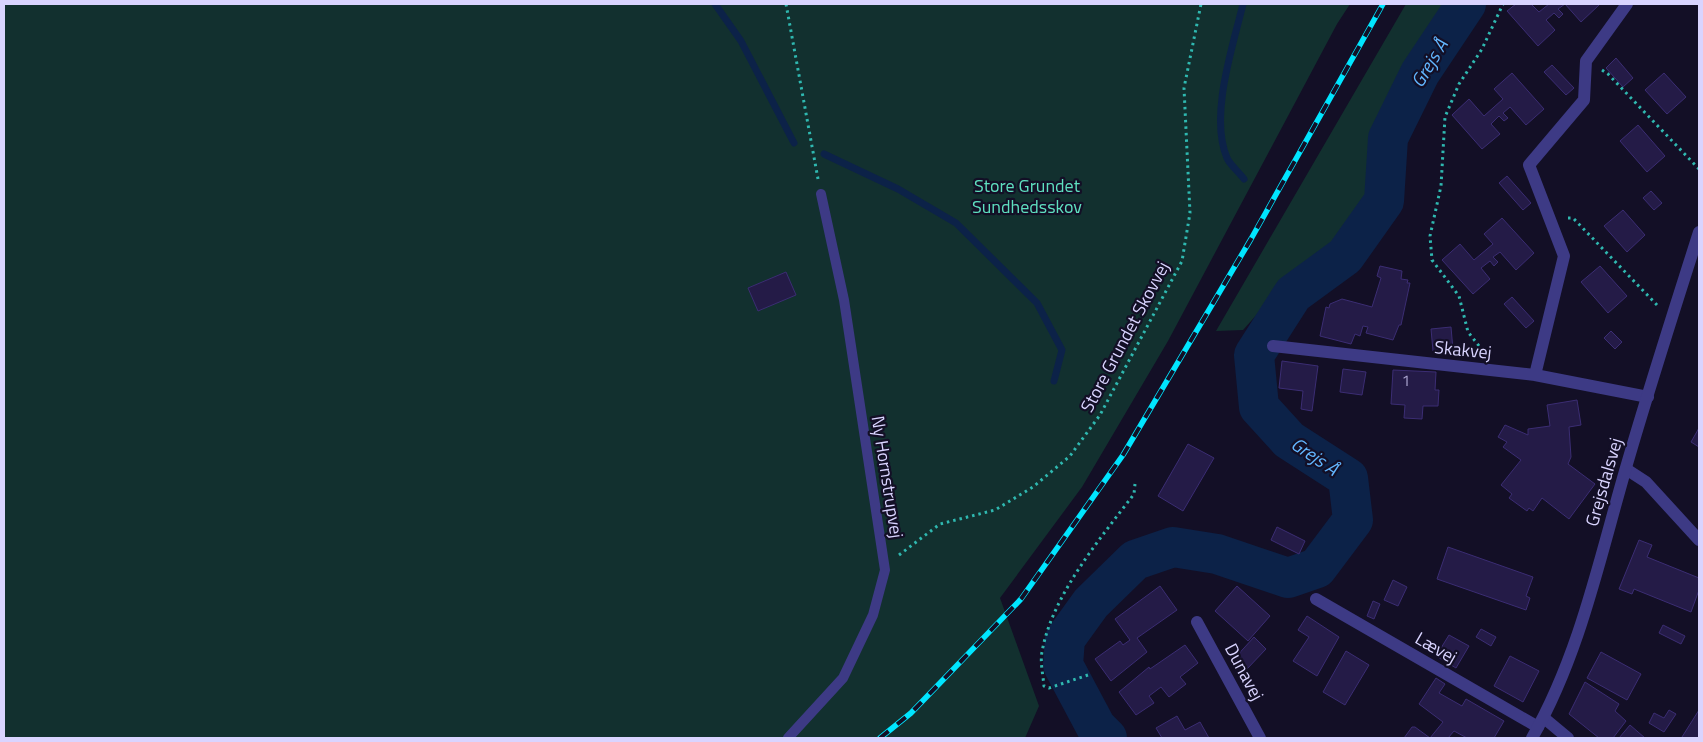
<svg xmlns="http://www.w3.org/2000/svg" width="1703" height="742" viewBox="0 0 1703 742" font-family="'Titillium Web',sans-serif">
<rect width="100%" height="100%" fill="#130f26"/>
<!-- green -->
<path fill="#12302f" d="M4,4H1350L1337,24L1168,341L1082,487L1000,598L1039,706L1025,738H4Z
M1406,4H1451L1402,75L1378,135L1366,209L1340,241L1276,293L1243,330L1216,331Z"/>
<g fill="none" stroke-linecap="round" stroke-linejoin="round">
<!-- stream -->
<path stroke="#0c2248" stroke-width="7" d="M715,4L741,41L794,143
M1243,4C1233,46 1209,116 1227,158C1230,165 1239,172 1244,179
M824,154L898,189L956,223L1037,303L1062,350L1054,381"/>
<!-- river -->
<path stroke="#0c2248" stroke-width="40" d="M1107,738L1096,727L1063,665L1065,639L1091,603L1135,560L1173,547L1217,554L1288,578L1317,568L1353,520L1348,478L1289,440L1259,407L1254,355L1293,294L1345,256L1384,201L1388,138L1420,73L1466,4"/>
</g>
<!-- building -->
<path fill="#241b47" stroke="#3b2d73" d="M1516,4H1531L1539,12L1549,4H1598L1599,5L1581,22L1565,4L1558,9L1563,14L1559,18L1554,13L1546,20L1555,30L1538,46L1507,11Z
M1616,58L1633,78L1623,87L1606,68Z
M1552,65L1574,88L1566,95L1544,72Z
M1512,73L1544,109L1526,125L1510,107L1503,113L1508,118L1504,121L1499,116L1491,124L1500,134L1482,149L1452,115L1469,99L1484,116L1503,99L1494,89Z
M1664,73L1686,97L1667,114L1645,90Z
M1638,125L1665,156L1647,172L1620,141Z
M1507,176L1531,203L1523,210L1499,183Z
M1651,191L1662,203L1654,210L1643,198Z
M1623,210L1645,235L1627,252L1604,226Z
M1502,218L1534,253L1516,270L1500,252L1493,257L1498,262L1494,266L1490,261L1481,268L1490,279L1473,294L1442,260L1460,244L1474,260L1493,244L1484,234Z
M1380,266L1402,271L1401,279L1408,280L1407,283H1410L1401,325H1399L1393,340L1366,333L1368,327L1363,326L1360,336L1355,334L1351,344L1320,336L1326,307L1329,308L1330,304L1342,299L1372,307L1381,278L1377,276Z
M1600,266L1627,296L1608,313L1581,282Z
M786,272L796,295L758,311L748,288Z
M1512,297L1534,321L1526,328L1504,304Z
M1451,327L1453,350L1433,351L1431,329Z
M1611,331L1622,342L1615,349L1604,338Z
M1282,361L1318,366L1312,411L1301,409L1303,391L1279,388Z
M1343,369L1366,372L1362,395L1340,392Z
M1393,370L1436,372L1435,390H1439L1438,406H1423L1422,419L1404,418L1405,405L1391,404Z
M1577,400L1581,425L1569,427L1571,457L1568,464L1595,484L1569,519L1542,498L1533,511L1529,508L1527,511L1509,498L1512,494L1501,485L1521,460L1503,447L1507,442L1498,437L1505,425L1528,435V429L1550,426L1547,405Z
M1699,428V447L1691,442Z
M1188,444L1214,458L1183,511L1158,496Z
M1277,527L1305,541L1299,554L1271,540Z
M1639,540L1652,545L1647,557L1699,578V590L1691,612L1634,589L1632,594L1619,589Z
M1448,547L1533,577L1526,596L1530,598L1526,610L1437,579Z
M1393,580L1407,587L1398,606L1384,600Z
M1160,586L1177,610L1137,638L1147,652L1111,681L1095,659L1120,641L1123,645L1130,640L1115,619Z
M1237,586L1270,616L1248,641L1215,611Z
M1373,601L1380,604L1374,619L1367,616Z
M1307,616L1339,637L1317,676L1293,661L1309,637L1298,630Z
M1663,625L1685,636L1681,644L1659,633Z
M1481,629L1496,637L1491,646L1476,637Z
M1449,635L1469,646L1456,668L1436,656Z
M1254,637L1266,649L1246,670L1234,659Z
M1185,645L1198,663L1180,677L1186,684L1169,697L1161,687L1149,696L1154,703L1136,715L1119,692L1149,667L1150,669Z
M1346,651L1369,665L1345,705L1323,692Z
M1601,652L1641,674L1627,700L1587,678Z
M1510,656L1539,671L1523,702L1494,686Z
M1436,678L1445,684L1439,693L1462,706L1466,699L1504,721L1494,738H1467L1454,731L1448,738H1430L1443,722L1419,704Z
M1585,682L1619,704L1615,711L1626,721L1613,738H1599L1569,714Z
M1669,710L1676,714L1664,732L1649,723L1654,713L1664,718Z
M1699,710V738H1684L1682,737Z
M1177,716L1185,730L1200,722L1209,738H1162L1156,728Z
M1630,725L1645,738H1619Z
M1412,727H1415L1430,738H1404Z"/>
<g fill="none" stroke-linecap="round" stroke-linejoin="round">
<!-- path -->
<path stroke="#2fb8b0" stroke-width="3" stroke-dasharray="2.5 4" stroke-linecap="butt" d="M786,4L818,179
M1602,70L1608,74L1699,169
M1568,218H1573L1657,305
M1483,351L1468,332L1459,296L1432,260L1430,236L1441,186L1445,117L1459,84L1482,49L1503,4
M899,555L940,524L995,510L1033,487L1070,456L1100,415L1182,261L1190,213L1184,88L1201,4
M1088,675L1049,688L1044,686C1043,675 1040,662 1042,652C1052,595 1100,539 1134,494L1135,484"/>
<!-- service -->
<path stroke="#3d3a85" stroke-width="10" d="M788,738L843,678L873,615L885,570L844,300L821,194"/>
<!-- minor -->
<path stroke="#3d3a85" stroke-width="12" d="M1273,346L1535,375L1648,397
M1535,375L1564,256L1529,165L1584,100L1586,61L1627,4
M1626,469L1646,482L1699,540
M1316,599L1538,727
M1197,622L1260,738
M1544,718L1568,738"/>
<!-- tertiary -->
<path stroke="#3d3a85" stroke-width="12" d="M1532,738C1579,656 1599,561 1625,471C1648,391 1674,311 1699,232"/>
<!-- rail casing -->
<g stroke="#00e5ff" stroke-width="5.5">
<path id="rail" d="M880,738L911,713L1021,599L1123,455L1251,239L1383,4"/>
</g>
<!-- rail -->
<use href="#rail" stroke="#130f26" stroke-width="4" stroke-dasharray="11" stroke-linecap="butt"/>
</g>
<g text-anchor="middle" stroke-width="4.5" stroke-linejoin="round" paint-order="stroke">
<!-- number labels -->
<g font-size="15" fill="#aca6d1">
<text x="1406" y="386">1</text>
</g>
<!-- park labels -->
<g font-size="18" fill="#5fe0c0" stroke="#130f26">
<text x="1027" y="192">Store Grundet<tspan x="1027" dy="21">Sundhedsskov</tspan></text>
</g>
<!-- street labels -->
<g font-size="18" fill="#d9d4ff" stroke="#130f26">
<text transform="translate(1125 337) rotate(-62)" y="6">Store Grundet Skovvej</text>
<text transform="translate(1463 350) rotate(6)" y="6">Skakvej</text>
<text transform="translate(887 477) rotate(81)" y="6">Ny Hornstrupvej</text>
<text transform="translate(1604 482) rotate(-74)" y="6">Grejsdalsvej</text>
<text transform="translate(1436 648) rotate(30)" y="6">Lævej</text>
<text transform="translate(1244 672) rotate(62)" y="6">Dunavej</text>
</g>
<!-- water labels -->
<g font-size="19" font-style="italic" fill="#62b6ff" stroke="#130f26">
<text transform="translate(1429 63) rotate(-59)" y="7">Grejs Å</text>
<text transform="translate(1315 456) rotate(34)" y="7">Grejs Å</text>
</g>
</g>
<!-- border -->
<rect width="1703" height="742" fill="none" stroke="#d9d4ff" stroke-width="10"/>
</svg>
